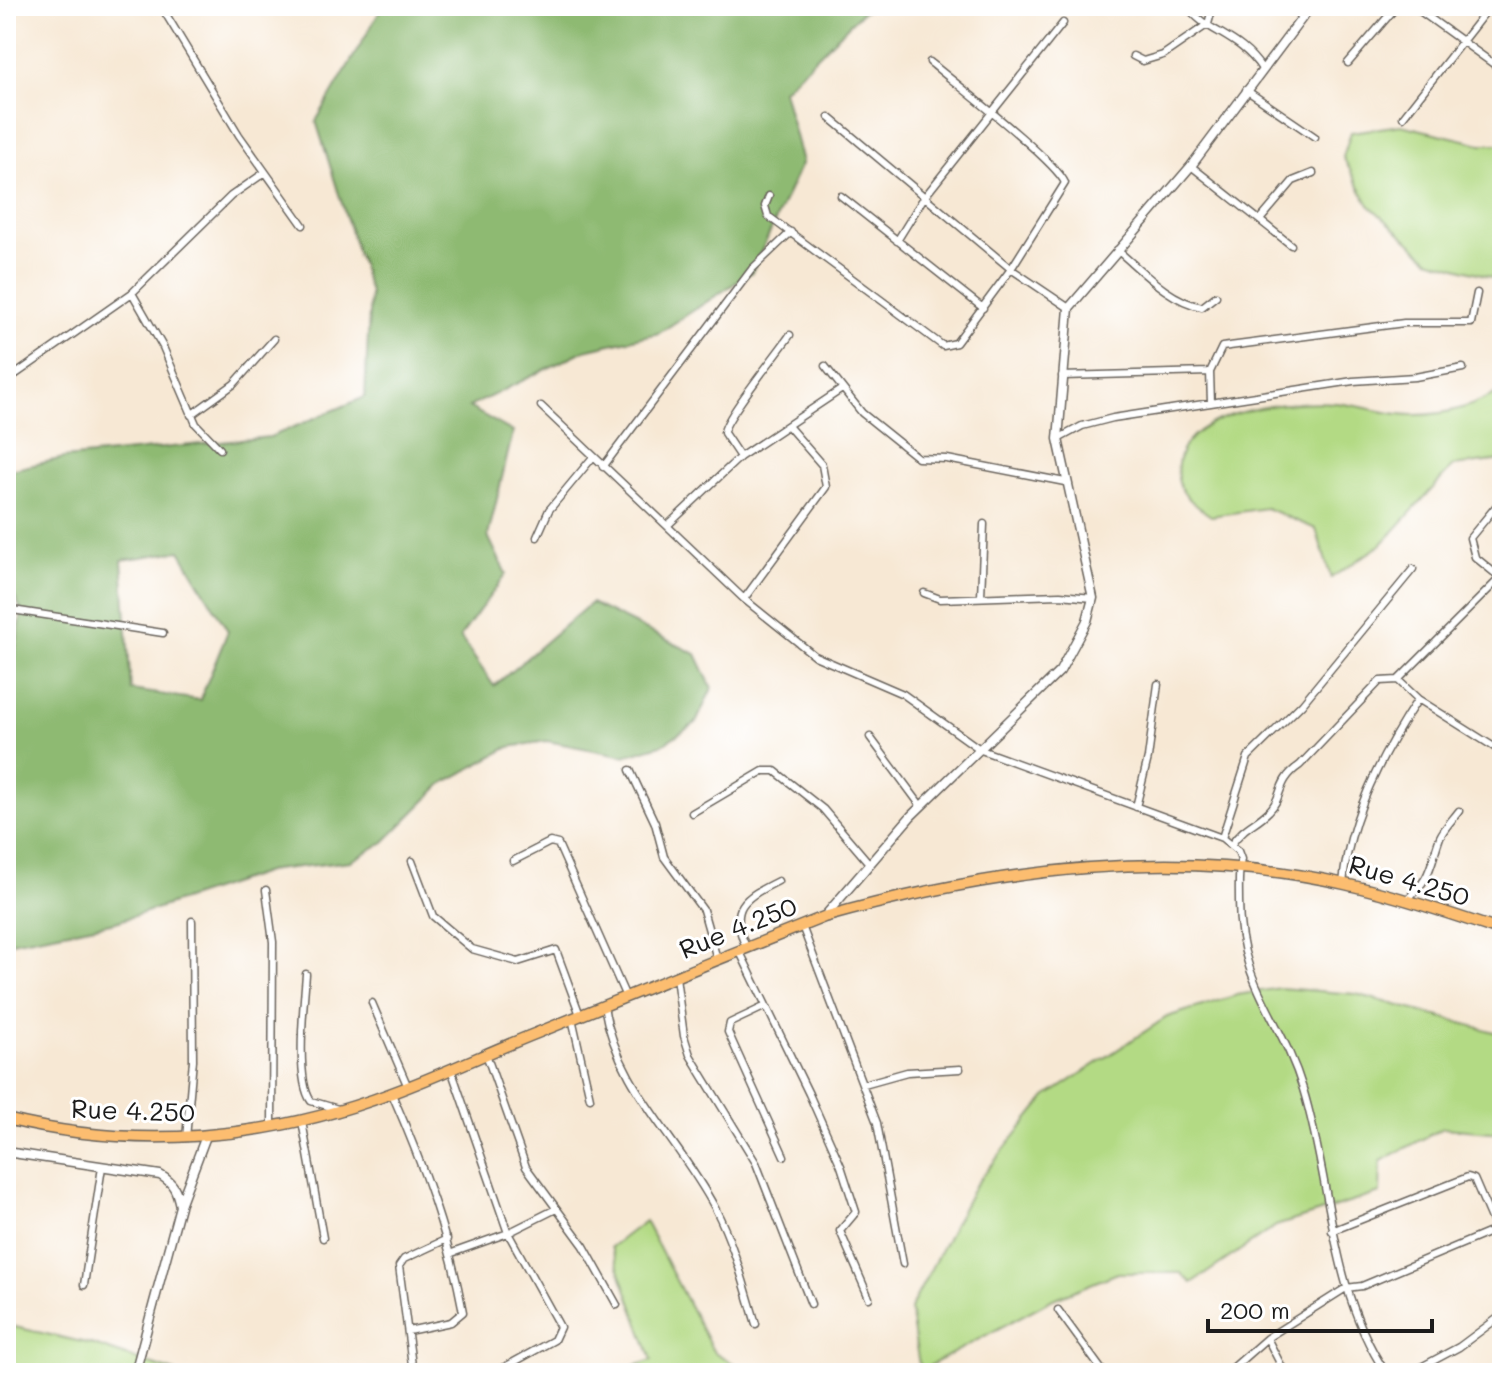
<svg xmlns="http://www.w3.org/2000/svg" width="1508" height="1379" viewBox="0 0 1508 1379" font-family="Mali,sans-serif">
<rect width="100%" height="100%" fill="#fff"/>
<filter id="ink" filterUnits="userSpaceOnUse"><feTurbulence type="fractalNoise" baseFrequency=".0125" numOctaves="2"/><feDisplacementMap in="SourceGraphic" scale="16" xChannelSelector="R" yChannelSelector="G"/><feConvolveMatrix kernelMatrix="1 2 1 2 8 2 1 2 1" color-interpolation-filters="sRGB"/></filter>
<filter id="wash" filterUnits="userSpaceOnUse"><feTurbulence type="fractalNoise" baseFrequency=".006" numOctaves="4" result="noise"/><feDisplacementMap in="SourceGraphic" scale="32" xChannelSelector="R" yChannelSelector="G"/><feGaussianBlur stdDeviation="1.8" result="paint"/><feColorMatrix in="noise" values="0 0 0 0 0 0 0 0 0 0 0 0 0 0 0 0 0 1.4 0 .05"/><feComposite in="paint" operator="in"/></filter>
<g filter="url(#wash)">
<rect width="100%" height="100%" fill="#f7e8d4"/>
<!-- green -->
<path fill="#b3da84" stroke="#687b50" stroke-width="2" d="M1401,125L1481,144H1502V280L1429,259L1369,205L1343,157L1351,132Z
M1502,390V460L1453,466L1382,544L1331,578L1316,529L1266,508L1211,516C1188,501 1172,488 1179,459C1191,409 1295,399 1336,403C1362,405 1389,416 1415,415C1448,415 1474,406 1502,390Z
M1280,988L1356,994L1502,1034V1133L1443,1128L1381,1161L1380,1193L1276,1226L1192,1283L1181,1273H1118L1053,1299L920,1371L910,1309L973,1188L1046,1097L1167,1017L1237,995Z
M645,1221L713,1351L749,1373H615L652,1360L611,1247Z
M6,1325L91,1344L177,1373H6Z"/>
<!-- forest -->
<path fill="#8eba72" stroke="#556b47" stroke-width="2" fill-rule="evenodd" d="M383,6H873L860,14L783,90L802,162L752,272L659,333L585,350L469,407L513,432L488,536L506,574L460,637L494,686L591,603L696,654L712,688L696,723L661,745L624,756L547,741L509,747L442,784L384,842L351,861L273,870L116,922L6,943V708L22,612L6,578V471L64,458L270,437L365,397L370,293L316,121ZM180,551L228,631L200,700L131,690L122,560Z"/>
</g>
<g filter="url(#ink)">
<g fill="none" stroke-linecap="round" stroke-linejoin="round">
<!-- minor casing -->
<g stroke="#69635c" stroke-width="9">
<path id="minor" d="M161,6L239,135L303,225
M1187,6C1206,33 1239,34 1262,69
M1413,6L1502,70
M1133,56L1143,61L1163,55L1208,24L1213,6
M1348,63L1397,6
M1246,90L1315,137
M829,117L1011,269L1069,308
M1403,117L1490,6
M1191,166L1291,245
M769,196L765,206L768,216L943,346L956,343L1011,269L1065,183C1056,161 955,83 930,62
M841,196L983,308
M1260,220L1293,181L1313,173
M897,241L923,199L1063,23
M1117,250C1141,270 1169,301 1202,307L1216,296
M132,293L163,347L196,424L220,449
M825,366L862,413L918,458L947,459L1065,482
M1062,376L1210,372
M6,381L132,293L231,196L264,173
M1211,403L1210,372L1222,347L1404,323H1471L1477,293
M541,406L744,599L815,656L903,694L981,750L1222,838L1238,851L1241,859C1238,873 1239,887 1239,901C1239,986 1281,1016 1303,1089C1332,1183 1329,1288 1386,1373
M191,415L234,384L274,339
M1058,439L1082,426L1113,418L1353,381L1415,377L1463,368
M740,457L724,433C723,420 778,353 790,335
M603,467L752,269L791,232
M1502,499L1470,538L1475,557L1502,579
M668,525L740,457L842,389
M537,537L549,510L593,457
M924,593L940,599L1060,595L1093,598
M981,596L984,524
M744,599L826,487L822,465L789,427
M6,609L163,633
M1398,680L1500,578
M870,737L921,806
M630,770L655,823L664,857L703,910L717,959
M1136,807L1148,758L1158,684
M692,813L763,771H775L823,809L868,862
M1222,838L1248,757L1302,704L1413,569
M1231,845C1245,825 1255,825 1269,811C1284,797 1275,782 1300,765L1380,681L1398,680L1418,699L1502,752
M412,861L433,916L472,949L518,962L556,950L580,1015
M513,861L550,842L558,844L626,997
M1343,884C1348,820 1383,752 1418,699
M266,890L273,942L272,1127
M1405,901C1432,878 1429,868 1440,837C1444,828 1453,819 1459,811
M802,926L877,1123L903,1264
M746,947C728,907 744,898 778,881
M739,950L809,1094L841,1166L856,1212L840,1231L869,1298
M306,974C304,1002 295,1080 311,1101L338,1109
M676,977L684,1036L690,1055L756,1163L811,1304
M372,1003L408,1087
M604,1006C617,1087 679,1139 715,1208C734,1245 744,1284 756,1324
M766,1006L730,1023L728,1032L784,1156
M572,1018L590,1098
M486,1054L526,1167L584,1246L617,1305
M451,1069L508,1233L560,1327L554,1340L494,1373
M864,1084L907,1072L960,1069
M392,1094C423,1165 449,1236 463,1312L451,1322L408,1331
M302,1121L323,1238
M186,1138L193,1060L192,921
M1332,1231L1468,1177L1474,1179L1502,1244
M452,1253L508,1233L556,1209
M84,1285L102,1167
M1058,1310L1104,1373
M1267,1338L1285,1373
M413,1373L399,1266L404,1259L447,1239
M1227,1373L1267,1338L1346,1288L1362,1286L1495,1230
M1410,1373L1459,1347L1502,1315"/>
</g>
<!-- tertiary casing -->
<g stroke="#69635c" stroke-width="11">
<path id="tertiary" d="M824,917L911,816L1060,671L1087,621L1093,598L1058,439L1069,308L1191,166L1311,6
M6,1152L160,1175C174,1183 177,1191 180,1206L135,1373
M180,1205L206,1136"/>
</g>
<!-- primary casing -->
<g stroke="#69635c" stroke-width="13">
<path id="primary" d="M6,1119C135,1151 268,1140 392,1093C441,1075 489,1052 537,1033C633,994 728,955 824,917C991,870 1173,845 1345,884C1398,896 1451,914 1502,931"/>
</g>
<!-- minor -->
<use href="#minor" stroke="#fff" stroke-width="6"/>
<!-- tertiary -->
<use href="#tertiary" stroke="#fff" stroke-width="8"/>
<!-- primary -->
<use href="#primary" stroke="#fcbd6f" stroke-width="10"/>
</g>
</g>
<g text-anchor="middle" stroke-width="6" stroke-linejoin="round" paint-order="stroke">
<!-- street labels -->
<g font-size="26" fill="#1c1c1c" stroke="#fff">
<text transform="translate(1409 881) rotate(16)" y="9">Rue 4.250</text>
<text transform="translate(738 928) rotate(-22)" y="9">Rue 4.250</text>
<text transform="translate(133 1111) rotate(2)" y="9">Rue 4.250</text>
</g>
</g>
<!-- margin -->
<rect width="1508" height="1379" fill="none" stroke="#fff" stroke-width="32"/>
<!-- scale -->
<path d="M1208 1319v12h224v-12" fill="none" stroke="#1c1c1c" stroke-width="4"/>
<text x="1220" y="1319" font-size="24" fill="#1c1c1c" stroke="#ffffff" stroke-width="6" paint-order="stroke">200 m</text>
</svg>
